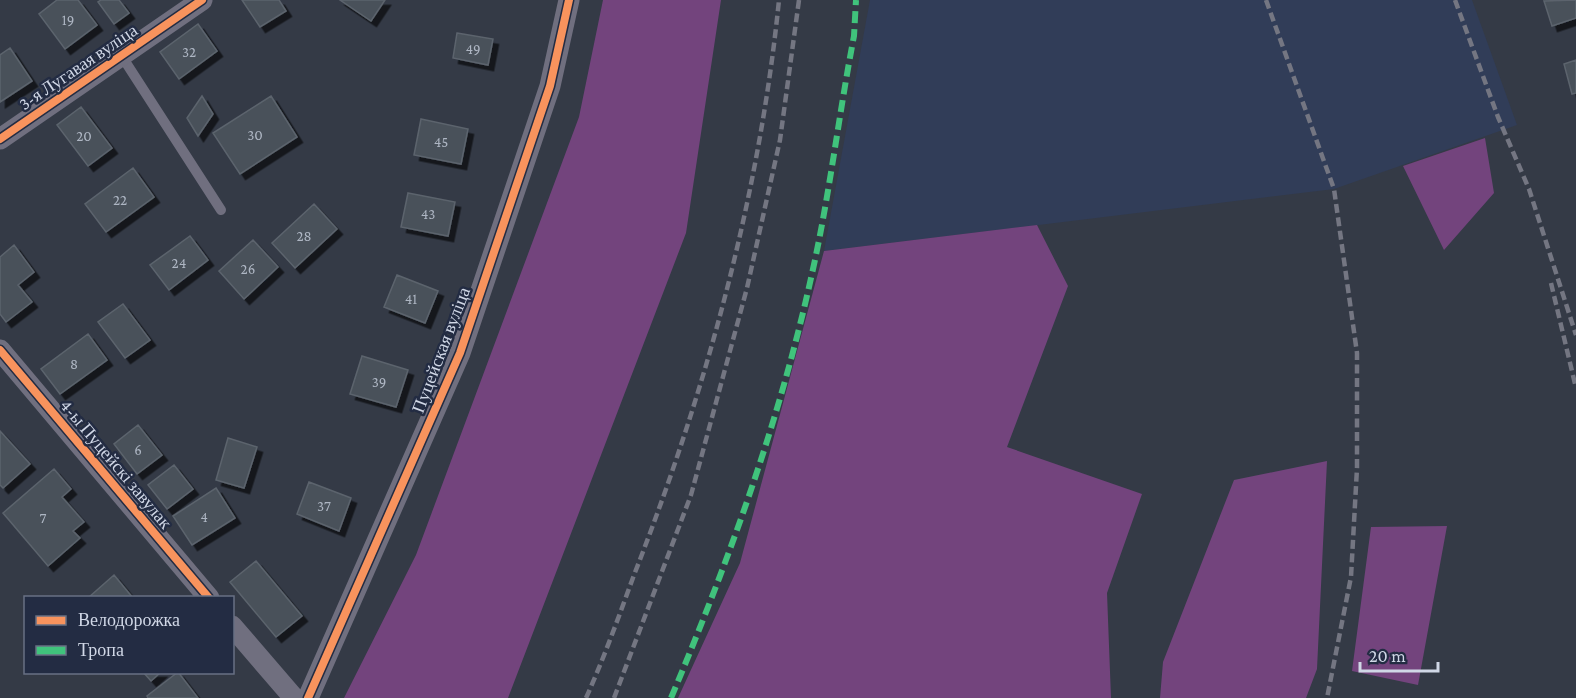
<svg xmlns="http://www.w3.org/2000/svg" width="1576" height="698" viewBox="0 0 1576 698" font-family="'Crimson Pro',serif">
<defs>
<filter id="shadow"><feDropShadow dx="5.5" dy="5.5" stdDeviation="0" flood-color="#0009"/></filter>
</defs>
<rect width="100%" height="100%" fill="#343a46"/>
<!-- built -->
<path fill="#313d58" d="M870,0H1472L1517,125L1334,189L824,251Z"/>
<!-- forest -->
<path fill="#73447d" d="M603,0H721L686,233L508,698H344L416,555L579,117Z
M1485,138L1494,193L1444,250L1403,166Z
M1037,225L1068,286L1007,447L1142,494L1107,593L1111,698H678L740,563L824,251Z
M1327,461L1317,669L1306,698H1160L1163,662L1234,480Z
M1447,526L1418,685L1352,671L1371,527Z"/>
<!-- building -->
<path fill="#49515a" stroke="#5c646d" stroke-width="1.5" filter="url(#shadow)" d="M57,0H78L97,25L65,49L39,14Z
M101,0H119L129,13L114,24L98,2Z
M242,0H279L286,11L260,27Z
M340,0H385L371,21Z
M1576,0V18L1552,26L1544,1Z
M198,24L217,51L179,79L160,52Z
M457,33L493,39L488,65L453,58Z
M10,48L32,81L0,102V55Z
M1576,60V93L1572,94L1564,64Z
M202,96L213,114L198,136L187,118Z
M271,96L297,137L240,174L213,133Z
M81,107L112,148L88,166L57,125Z
M421,119L468,129L461,164L414,155Z
M133,168L154,197L106,232L85,204Z
M408,193L455,202L448,236L401,227Z
M314,204L337,229L295,268L272,243Z
M190,236L208,260L169,290L150,265Z
M253,240L278,267L244,299L219,271Z
M14,245L34,272L18,285L32,302L6,322L0,314V257Z
M397,275L438,291L425,323L384,307Z
M123,304L150,340L125,358L98,322Z
M88,334L107,360L60,394L41,369Z
M362,356L408,370L396,407L350,394Z
M138,425L162,455L137,474L114,444Z
M0,431L30,464L3,488L0,485Z
M228,438L257,447L244,488L216,480Z
M174,465L193,489L167,509L148,485Z
M54,469L71,489L62,497L84,522L73,531L80,538L48,566L3,513Z
M309,482L351,498L339,531L297,514Z
M216,488L235,518L192,545L173,516Z
M256,561L302,616L276,637L230,582Z
M114,575L133,598H88Z
M143,672H161L151,681Z
M178,672L198,698H148L147,696Z"/>
<g fill="none" stroke-linecap="round" stroke-linejoin="round">
<!-- service -->
<path stroke="#706f7f" stroke-width="10" d="M121,55L221,210"/>
<!-- minor -->
<path stroke="#706f7f" stroke-width="21" d="M0,139L202,0
M0,350L209,598
M232,626L294,698
M308,698L460,353L550,86L569,0"/>
<!-- rail -->
<path stroke="#747682" stroke-width="4.5" stroke-dasharray="9 4.5" stroke-linecap="butt" d="M1266,0L1334,189L1357,353V468L1351,577L1327,698
M1455,0L1498,117L1529,189L1576,335
M1551,283L1576,388
M586,698C604,658 619,616 634,575C706,391 759,198 779,0
M614,698L691,495L747,288L780,140L799,0"/>
<!-- quiet -->
<path stroke="#40c37c" stroke-width="6" stroke-dasharray="12 6" stroke-linecap="butt" d="M671,698C730,558 781,417 813,269C830,192 839,113 854,36L856,0"/>
<!-- cycleway casing -->
<g stroke="#232c43" stroke-width="11">
<path id="cycleway" d="M0,139L202,0
M0,350L209,598
M308,698L460,353L550,86L569,0"/>
</g>
<!-- cycleway -->
<use href="#cycleway" stroke="#f8935d" stroke-width="8"/>
</g>
<g text-anchor="middle" stroke-width="5" stroke-linejoin="round" paint-order="stroke">
<!-- number labels -->
<g font-size="15" fill="#aeb6c3">
<text x="68" y="25">19</text>
<text x="473" y="54">49</text>
<text x="189" y="57">32</text>
<text x="255" y="140">30</text>
<text x="84" y="141">20</text>
<text x="441" y="147">45</text>
<text x="120" y="205">22</text>
<text x="428" y="219">43</text>
<text x="304" y="241">28</text>
<text x="179" y="268">24</text>
<text x="248" y="274">26</text>
<text x="411" y="304">41</text>
<text x="74" y="369">8</text>
<text x="379" y="387">39</text>
<text x="138" y="455">6</text>
<text x="324" y="511">37</text>
<text x="204" y="522">4</text>
<text x="43" y="523">7</text>
</g>
<!-- street labels -->
<g font-size="18" fill="#d0d7e6" stroke="#232c43">
<text transform="translate(78 67) rotate(-34)" y="6">3-я Лугавая вуліца</text>
<text transform="translate(441 350) rotate(-69)" y="6">Пуцейская вуліца</text>
<text transform="translate(116 464) rotate(50)" y="6">4-ы Пуцейскі завулак</text>
</g>
</g>
<!-- legend -->
<rect x="24" y="596" width="210" height="78" fill="#232c43" stroke="#687084" stroke-width="1.5"/>
<rect x="36" y="616" width="30" height="9" fill="#f8935d" stroke="#687084" stroke-width="1.5"/>
<text x="78" y="626" font-size="18" fill="#d0d7e6">Велодорожка</text>
<rect x="36" y="646" width="30" height="9" fill="#40c37c" stroke="#687084" stroke-width="1.5"/>
<text x="78" y="656" font-size="18" fill="#d0d7e6">Тропа</text>
<!-- scale -->
<path d="M1360 662v9h78v-9" fill="none" stroke="#d0d7e6" stroke-width="3"/>
<text x="1369" y="662" font-size="18" fill="#d0d7e6" stroke="#232c43" stroke-width="4.5" paint-order="stroke">20 m</text>
</svg>
